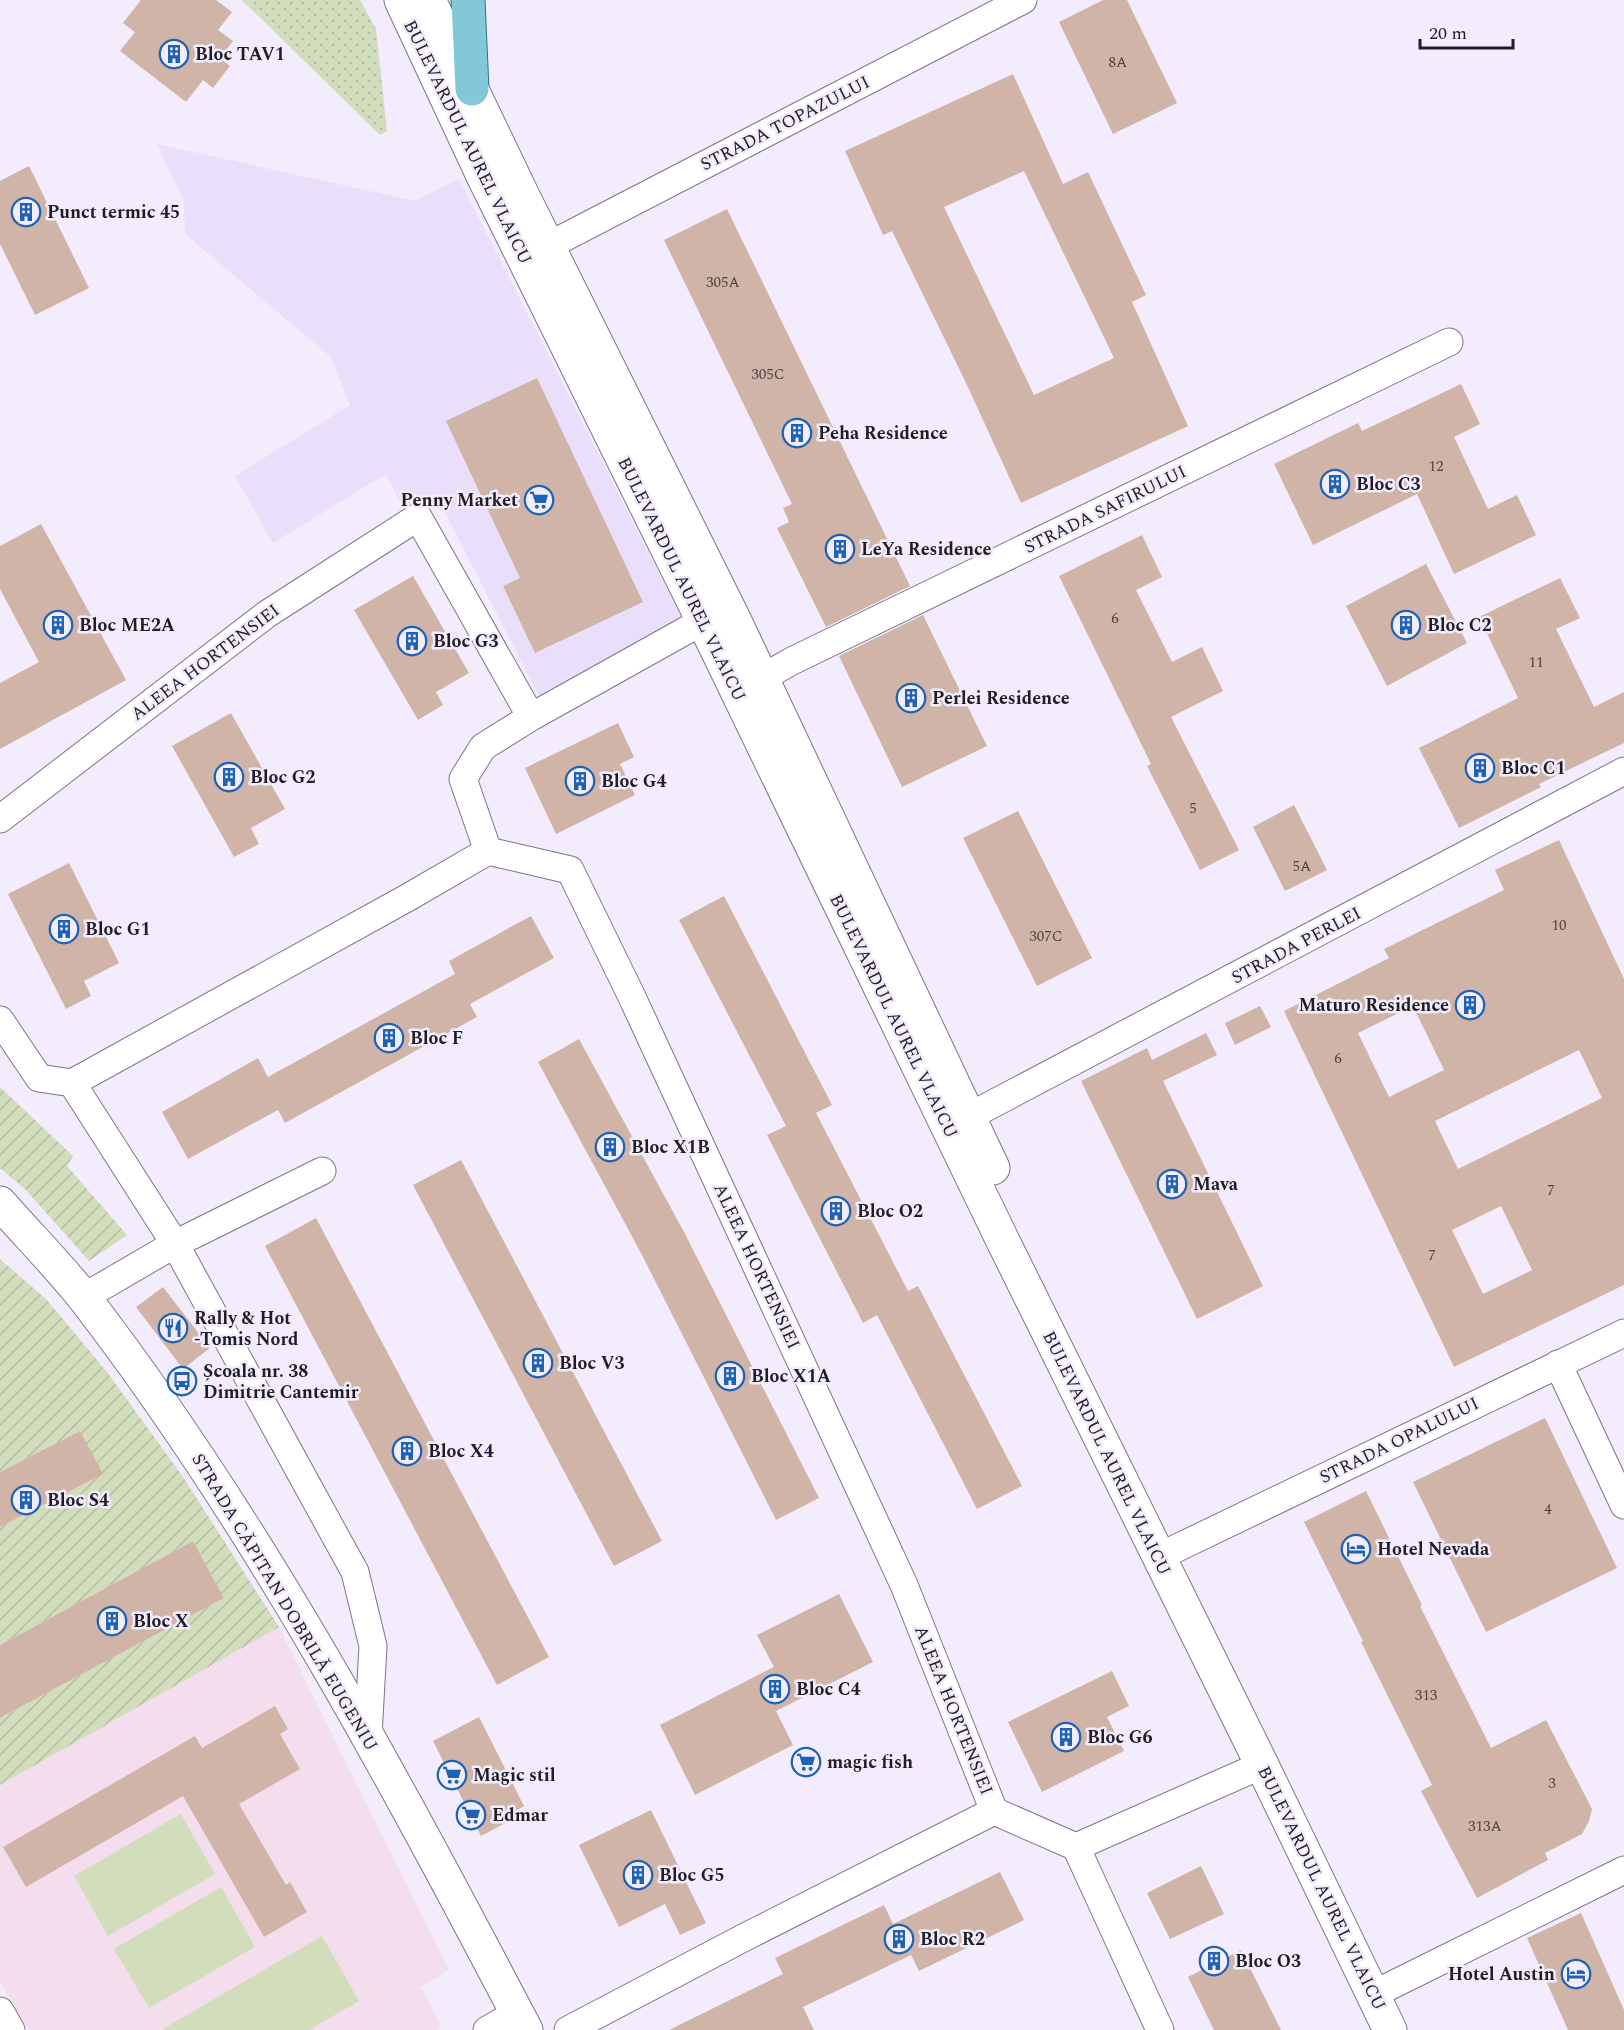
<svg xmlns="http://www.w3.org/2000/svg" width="1624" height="2030" viewBox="0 0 1624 2030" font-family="Spectral,serif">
<defs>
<pattern id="grass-dots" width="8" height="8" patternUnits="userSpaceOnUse" patternTransform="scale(1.5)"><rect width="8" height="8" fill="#d2ddbc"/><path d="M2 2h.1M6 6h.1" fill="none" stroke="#b4bda1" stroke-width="1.8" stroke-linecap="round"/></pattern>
<pattern id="garden-furrows" width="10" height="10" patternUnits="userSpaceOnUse" patternTransform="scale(1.5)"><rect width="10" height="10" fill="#d2ddbc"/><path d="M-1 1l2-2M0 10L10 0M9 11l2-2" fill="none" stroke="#b4bda1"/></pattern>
</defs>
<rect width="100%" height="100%" fill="#f2ecfc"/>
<!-- built -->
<path fill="#eadffa" d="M157,144L415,201L459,179L684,623L539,696L435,493L405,512L386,474L273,543L235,476L350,405L331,357L185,234L184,201Z"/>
<!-- education -->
<path fill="#f4deed" d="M279,1627L449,1970L421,1987L441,2027L436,2030H29L0,1983V1785Z"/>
<!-- grass -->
<path fill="url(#grass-dots)" d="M242,0H360L376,29L387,131L380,135Z"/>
<!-- garden -->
<path fill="url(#garden-furrows)" d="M0,1087L73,1156L67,1166L127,1235L89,1261L25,1189L0,1168Z
M0,1259L47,1300L107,1372L181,1474L279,1627L0,1785V1718L224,1598L193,1541L0,1645V1527L102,1474L80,1431L0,1472Z"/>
<!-- pitch -->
<path fill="#d2ddbc" d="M181,1814L215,1874L108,1936L74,1876Z
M221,1887L255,1947L149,2008L114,1949Z
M322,1936L359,2001L309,2030H164L163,2029Z"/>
<!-- building -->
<path fill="#d1b4a8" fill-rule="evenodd" d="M141,0H216L232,12L218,30L233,41L220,58L230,66L213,88L203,80L186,102L120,51L135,32L123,23Z
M1103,0H1127L1177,103L1113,134L1059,22Z
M1013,74L1063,184L1088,172L1146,295L1132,302L1188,426L1021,503L967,385L892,231L883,235L845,151ZM1024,171L1114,358L1034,395L944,207Z
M29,166L89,288L35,315L0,244V181Z
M727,209L910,586L826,627L777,528L789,522L783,508L792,504L664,240Z
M537,378L643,602L535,653L503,586L520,578L446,421Z
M1461,384L1480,424L1454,437L1488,509L1517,495L1536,535L1454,574L1417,494L1313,545L1274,464L1358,423L1362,431Z
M41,524L126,680L0,749V683L39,662L0,589V546Z
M1142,535L1162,577L1136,590L1172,662L1202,647L1223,691L1171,717L1239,850L1200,870L1147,766L1151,764L1059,576Z
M1426,564L1467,643L1387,686L1346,606Z
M413,576L469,673L436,692L443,705L418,720L354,610Z
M1560,578L1580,618L1556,629L1594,707L1624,692V743L1539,784L1541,787L1459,828L1419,748L1518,698L1479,617Z
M923,615L987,746L902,787L839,656Z
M231,713L285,809L251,828L259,844L234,857L172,746Z
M618,723L634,757L620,764L635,795L556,834L525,768Z
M1294,805L1327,870L1285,891L1253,827Z
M1018,811L1092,958L1037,986L963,838Z
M1559,840L1624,979V1285L1454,1367L1284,1011L1389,958L1384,949L1504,890L1495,870ZM1413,1006L1444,1070L1389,1097L1358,1033ZM1579,1050L1602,1098L1458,1169L1435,1121ZM1501,1206L1532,1270L1483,1294L1452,1230Z
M69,863L119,963L84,981L91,996L66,1009L8,894Z
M724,896L832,1105L816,1113L908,1291L918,1286L1022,1486L977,1509L877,1315L863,1323L767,1135L786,1126L679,920Z
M531,916L554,958L470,1004L477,1017L285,1123L278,1110L188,1159L162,1112L258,1058L268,1077L455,974L449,961Z
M1260,1006L1271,1027L1235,1045L1225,1023Z
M1206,1033L1217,1055L1163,1081L1263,1286L1197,1319L1081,1081L1147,1048L1152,1060Z
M579,1039L684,1232L819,1498L776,1520L641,1253L538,1062Z
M461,1160L662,1541L614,1566L413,1185Z
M316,1218L549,1657L497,1685L265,1246Z
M163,1287L210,1348L183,1369L136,1307Z
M1545,1418L1617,1568L1486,1632L1413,1482Z
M80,1431L103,1474L0,1527V1472Z
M1366,1491L1422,1605L1420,1606L1491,1748L1546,1720L1592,1809L1589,1821L1582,1834L1545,1853L1548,1860L1477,1898L1421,1791L1432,1785L1361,1642L1363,1641L1304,1522Z
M193,1541L224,1598L0,1718V1645Z
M839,1594L873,1662L776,1711L793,1745L695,1795L660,1725L774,1667L757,1635Z
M1112,1671L1129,1706L1107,1717L1124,1751L1042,1792L1008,1722Z
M275,1706L288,1729L280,1734L300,1769L239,1804L286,1885L290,1882L307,1912L264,1937L183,1796L26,1887L3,1847L195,1736L202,1748Z
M479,1717L524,1806L511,1814L513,1819L481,1836L433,1741Z
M651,1810L706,1923L680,1935L665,1904L619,1927L579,1845Z
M1201,1866L1224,1914L1170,1939L1147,1893Z
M1000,1872L1024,1920L919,1971L911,1955L803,2007L814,2030H669L783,1974L775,1958L884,1905L893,1924Z
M1581,1913L1624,2010V2030H1568L1527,1938Z
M1241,1950L1281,2030H1214L1188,1977Z"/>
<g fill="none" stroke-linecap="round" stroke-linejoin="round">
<!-- minor casing -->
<g stroke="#7d748b" stroke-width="29">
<path id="minor" d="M548,246L1023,0
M703,621L531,717L483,747L463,779L488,851L570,870L632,997L904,1585L994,1811
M762,678L792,661L1449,342
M0,819L267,614L418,517L531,717
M0,1020L39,1078L72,1083
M968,1117L1624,771
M84,1297L175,1244L322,1171
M1558,1364L1624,1505
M1175,1549L1624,1333
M368,1736L373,1646L355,1572L175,1244L72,1083L407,898L488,851
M1076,1847L1160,2030
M1386,1988L1624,1870
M0,2011L11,2030
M487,2030L517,2013
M568,2030L747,1936L994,1811L1076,1847L1262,1765"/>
</g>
<!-- tertiary casing -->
<g stroke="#7d748b" stroke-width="35">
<path id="tertiary" d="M0,1203C28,1235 59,1266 85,1299C259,1525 394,1779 526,2030"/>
</g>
<!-- secondary casing -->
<g stroke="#7d748b" stroke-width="35">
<path id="secondary" d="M401,0L484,178L703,621L1000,1235L1262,1765L1390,2030
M429,0L523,196L734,619L993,1168"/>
</g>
<!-- primary casing -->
<g stroke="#2a748a" stroke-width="35">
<path id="primary" d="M468,0L472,89"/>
</g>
<!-- minor -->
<use href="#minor" stroke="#fff" stroke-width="27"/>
<!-- tertiary -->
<use href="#tertiary" stroke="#fff" stroke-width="33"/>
<!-- secondary -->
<use href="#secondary" stroke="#fff" stroke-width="33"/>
<!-- primary -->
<use href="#primary" stroke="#82c8d9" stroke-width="33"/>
</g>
<!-- icons -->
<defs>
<g id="building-ring" transform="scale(1.5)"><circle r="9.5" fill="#f2ecfc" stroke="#1f62b3" stroke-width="1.5"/><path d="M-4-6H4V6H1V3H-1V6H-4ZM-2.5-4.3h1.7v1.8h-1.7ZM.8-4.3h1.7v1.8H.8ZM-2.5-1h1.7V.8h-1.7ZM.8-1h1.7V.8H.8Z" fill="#1f62b3"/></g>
<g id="supermarket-ring" transform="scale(1.5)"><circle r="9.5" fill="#f2ecfc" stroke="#1f62b3" stroke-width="1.5"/><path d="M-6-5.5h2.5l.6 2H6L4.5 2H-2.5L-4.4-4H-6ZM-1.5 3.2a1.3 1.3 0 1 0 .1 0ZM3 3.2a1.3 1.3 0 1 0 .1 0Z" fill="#1f62b3"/></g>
<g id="restaurant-ring" transform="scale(1.5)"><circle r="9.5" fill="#f2ecfc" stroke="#1f62b3" stroke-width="1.5"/><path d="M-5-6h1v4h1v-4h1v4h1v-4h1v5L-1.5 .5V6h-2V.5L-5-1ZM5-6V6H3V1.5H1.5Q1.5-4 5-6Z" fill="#1f62b3"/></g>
<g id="bus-ring" transform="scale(1.5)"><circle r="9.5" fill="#f2ecfc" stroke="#1f62b3" stroke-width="1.5"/><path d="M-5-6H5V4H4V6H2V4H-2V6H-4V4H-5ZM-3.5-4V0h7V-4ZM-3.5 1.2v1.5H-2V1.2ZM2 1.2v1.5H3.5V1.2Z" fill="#1f62b3"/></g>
<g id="hotel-ring" transform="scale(1.5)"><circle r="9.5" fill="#f2ecfc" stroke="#1f62b3" stroke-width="1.5"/><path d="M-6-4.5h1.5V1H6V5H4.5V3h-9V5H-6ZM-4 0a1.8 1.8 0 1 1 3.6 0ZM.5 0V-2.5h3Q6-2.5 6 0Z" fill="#1f62b3"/></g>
</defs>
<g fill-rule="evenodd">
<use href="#building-ring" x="174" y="54"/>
<use href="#building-ring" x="26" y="212"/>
<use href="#building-ring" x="797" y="433"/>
<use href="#building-ring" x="1335" y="484"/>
<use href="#supermarket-ring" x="539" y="500"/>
<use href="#building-ring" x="840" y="549"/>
<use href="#building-ring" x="58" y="625"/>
<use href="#building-ring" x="1406" y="625"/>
<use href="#building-ring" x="412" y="641"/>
<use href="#building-ring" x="911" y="698"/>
<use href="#building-ring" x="1480" y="768"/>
<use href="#building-ring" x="229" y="777"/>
<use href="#building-ring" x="580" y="781"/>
<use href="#building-ring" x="64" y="929"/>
<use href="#building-ring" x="1470" y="1005"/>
<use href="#building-ring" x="389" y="1038"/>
<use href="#building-ring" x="610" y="1147"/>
<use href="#building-ring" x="1172" y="1184"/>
<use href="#building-ring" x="836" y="1211"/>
<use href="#restaurant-ring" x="173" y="1328"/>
<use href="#building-ring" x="538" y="1363"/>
<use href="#building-ring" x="730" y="1376"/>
<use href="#bus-ring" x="182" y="1381"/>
<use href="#building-ring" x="407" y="1451"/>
<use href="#building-ring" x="26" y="1500"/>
<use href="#hotel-ring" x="1356" y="1549"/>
<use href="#building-ring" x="112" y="1621"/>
<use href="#building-ring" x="775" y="1689"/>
<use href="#building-ring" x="1066" y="1737"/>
<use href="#supermarket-ring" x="806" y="1762"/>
<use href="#supermarket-ring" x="452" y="1775"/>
<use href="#supermarket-ring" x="471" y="1815"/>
<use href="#building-ring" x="638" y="1875"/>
<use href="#building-ring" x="899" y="1939"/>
<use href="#building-ring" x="1214" y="1961"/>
<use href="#hotel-ring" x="1576" y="1974"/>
</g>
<g text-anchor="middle" stroke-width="5" stroke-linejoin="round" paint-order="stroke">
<!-- number labels -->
<g font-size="15" fill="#4c4346">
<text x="1118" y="67">8A</text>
<text x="723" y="287">305A</text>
<text x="768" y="379">305C</text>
<text x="1436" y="471">12</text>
<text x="1115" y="623">6</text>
<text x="1536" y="667">11</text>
<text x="1193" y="813">5</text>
<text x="1302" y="871">5A</text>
<text x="1559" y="930">10</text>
<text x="1046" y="941">307C</text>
<text x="1338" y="1063">6</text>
<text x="1551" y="1195">7</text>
<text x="1432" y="1260">7</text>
<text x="1548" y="1514">4</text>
<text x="1426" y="1700">313</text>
<text x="1552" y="1788">3</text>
<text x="1485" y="1831">313A</text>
</g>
<!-- poi labels -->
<g font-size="18" font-weight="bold" fill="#201d26" stroke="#f2ecfc" text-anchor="start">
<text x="195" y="60">Bloc TAV1</text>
<text x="47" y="218">Punct termic 45</text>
<text x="818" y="439">Peha Residence</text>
<text x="1356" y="490">Bloc C3</text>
<text x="518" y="506" text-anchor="end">Penny Market</text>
<text x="861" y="555">LeYa Residence</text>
<text x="79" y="631">Bloc ME2A</text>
<text x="1427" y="631">Bloc C2</text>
<text x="433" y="647">Bloc G3</text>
<text x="932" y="704">Perlei Residence</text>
<text x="1501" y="774">Bloc C1</text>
<text x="250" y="783">Bloc G2</text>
<text x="601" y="787">Bloc G4</text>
<text x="85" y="935">Bloc G1</text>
<text x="1449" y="1011" text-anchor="end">Maturo Residence</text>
<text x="410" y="1044">Bloc F</text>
<text x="631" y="1153">Bloc X1B</text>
<text x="1193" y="1190">Mava</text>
<text x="857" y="1217">Bloc O2</text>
<text x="194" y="1324">Rally &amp; Hot<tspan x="194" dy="21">-Tomis Nord</tspan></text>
<text x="559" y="1369">Bloc V3</text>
<text x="203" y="1377">Școala nr. 38<tspan x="203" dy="21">Dimitrie Cantemir</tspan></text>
<text x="751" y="1382">Bloc X1A</text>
<text x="428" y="1457">Bloc X4</text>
<text x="47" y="1506">Bloc S4</text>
<text x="1377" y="1555">Hotel Nevada</text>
<text x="133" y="1627">Bloc X</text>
<text x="796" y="1695">Bloc C4</text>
<text x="1087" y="1743">Bloc G6</text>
<text x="827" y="1768">magic fish</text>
<text x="473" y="1781">Magic stil</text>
<text x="492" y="1821">Edmar</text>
<text x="659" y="1881">Bloc G5</text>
<text x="920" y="1945">Bloc R2</text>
<text x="1235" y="1967">Bloc O3</text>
<text x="1555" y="1980" text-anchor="end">Hotel Austin</text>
</g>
<!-- street labels -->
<g font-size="18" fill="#201d26" stroke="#f2ecfc">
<text transform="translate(785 123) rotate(-27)" y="6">STRADA TOPAZULUI</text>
<text transform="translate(468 142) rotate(64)" y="6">BULEVARDUL AUREL VLAICU</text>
<text transform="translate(1105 509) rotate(-26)" y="6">STRADA SAFIRULUI</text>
<text transform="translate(682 579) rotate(64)" y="6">BULEVARDUL AUREL VLAICU</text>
<text transform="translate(205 662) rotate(-37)" y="6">ALEEA HORTENSIEI</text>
<text transform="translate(1296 945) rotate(-28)" y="6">STRADA PERLEI</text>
<text transform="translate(894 1016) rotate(64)" y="6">BULEVARDUL AUREL VLAICU</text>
<text transform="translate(757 1266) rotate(65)" y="6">ALEEA HORTENSIEI</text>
<text transform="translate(1399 1440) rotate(-26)" y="6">STRADA OPALULUI</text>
<text transform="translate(1107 1453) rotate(64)" y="6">BULEVARDUL AUREL VLAICU</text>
<text transform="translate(285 1602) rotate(59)" y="6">STRADA CĂPITAN DOBRILĂ EUGENIU</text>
<text transform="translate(954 1710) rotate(68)" y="6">ALEEA HORTENSIEI</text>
<text transform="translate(1322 1888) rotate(64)" y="6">BULEVARDUL AUREL VLAICU</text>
</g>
</g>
<!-- scale -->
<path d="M1420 39v9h93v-9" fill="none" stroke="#201d26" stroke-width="3"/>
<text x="1429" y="39" font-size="18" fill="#201d26" stroke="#f2ecfc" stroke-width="4.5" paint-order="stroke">20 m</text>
</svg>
